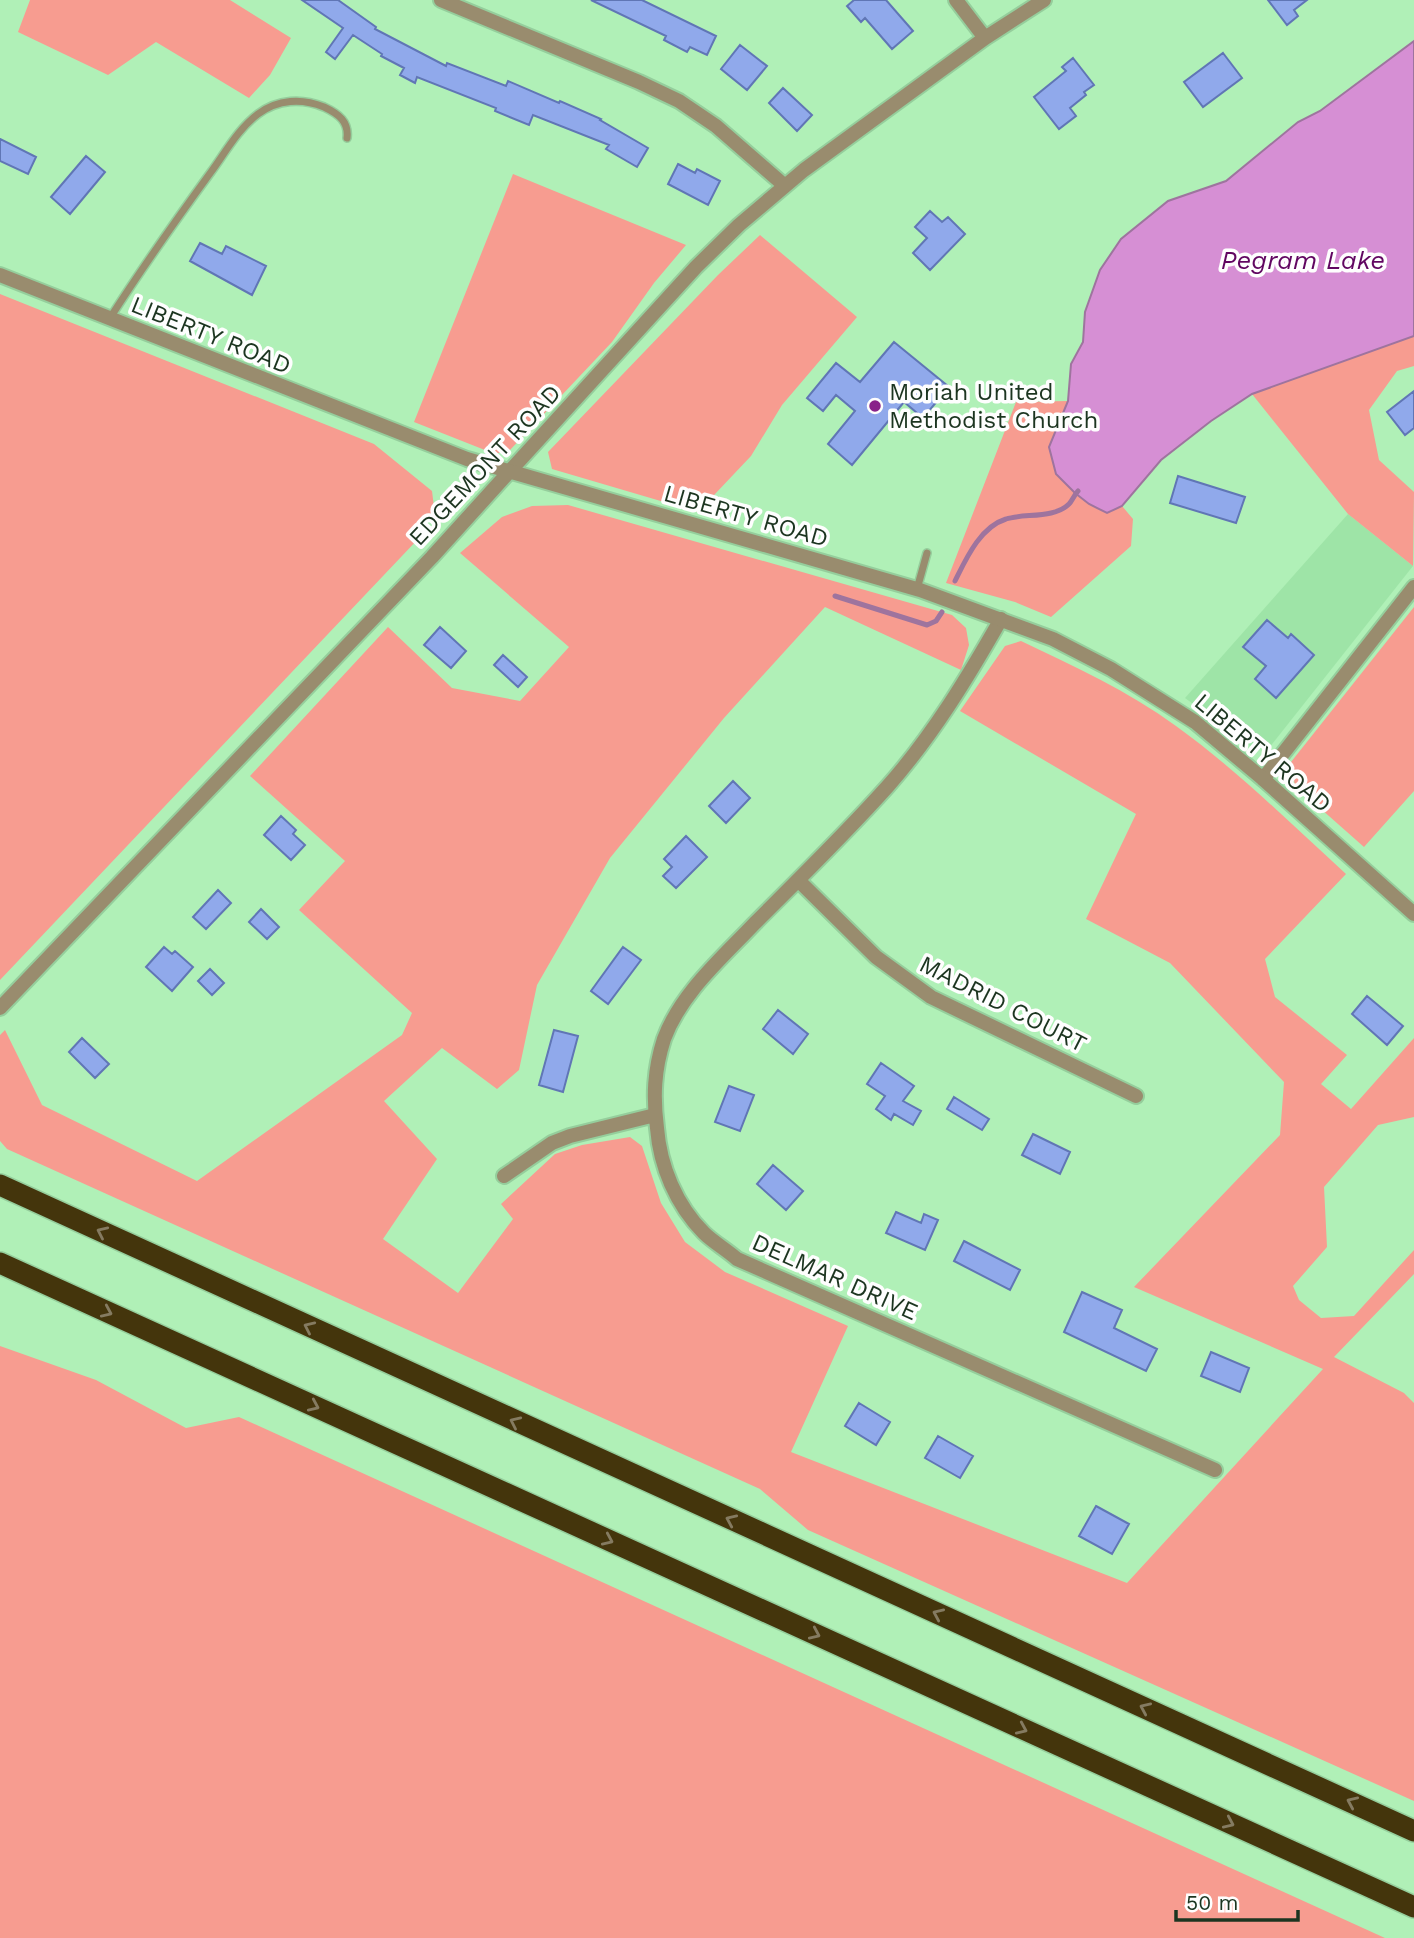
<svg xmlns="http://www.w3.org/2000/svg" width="1414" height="1938" viewBox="0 0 1414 1938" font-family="'Work Sans',sans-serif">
<rect width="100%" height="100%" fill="#b0f0b7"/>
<!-- built -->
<path fill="#9ee4a7" d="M1348,514L1413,566L1269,748L1254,749L1185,698Z"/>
<!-- green -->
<path fill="#f79c90" d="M30,0H230L291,38L270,75L249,98L156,42L108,75L18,32Z
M513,174L686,245L654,283L612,342L510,450L495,454L414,422Z
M760,235L857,317L782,405L751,456L698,512L552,469L548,452L718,275Z
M0,294L374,444L432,491L434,507L420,537L0,980Z
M1414,336V366L1397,371L1369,410L1379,460L1414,492L1413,566L1348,514L1252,394Z
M1068,401L1050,447L1107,513L1122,506L1133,519L1131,546L1051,617L1015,602L946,583L1016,402Z
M568,505L952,615L966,628L969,645L961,670L825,607L724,718L610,858L537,985L519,1070L497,1089L442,1048L384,1101L437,1159L383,1239L458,1293L513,1219L501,1204L555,1154L582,1145L630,1137L642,1146L661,1203L685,1242L725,1272L848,1326L791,1452L1127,1583L1323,1369L1134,1287L1280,1135L1284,1082L1170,963L1086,919L1136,814L960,711L1005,646L1021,641C1074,666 1128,691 1176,726C1237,770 1290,823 1346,874L1265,959L1275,997L1347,1055L1321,1084L1351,1109L1414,1038V1117L1378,1125L1324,1187L1327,1247L1293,1286L1299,1300L1321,1318L1354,1316L1414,1250V1274L1334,1357L1404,1393L1414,1403V1801L808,1530L760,1489L7,1149L0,1141V1035L5,1030L42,1105L197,1181L402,1035L412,1013L299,910L345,861L250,776L388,627L452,688L520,701L569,647L460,553L502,517L532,506Z
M1414,607V791L1364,847L1295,786L1291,762Z
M0,1346L96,1380L186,1428L239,1417L1385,1938H0Z"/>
<!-- water -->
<path fill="#d68fd4" stroke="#9e749e" stroke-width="2" d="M1414,41V336L1252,394L1211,421L1161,460L1122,506L1107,513L1089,504L1075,493L1056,474L1049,447L1068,401L1071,364L1083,342L1085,312L1100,270L1121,239L1168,201L1226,181L1298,122L1320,111Z"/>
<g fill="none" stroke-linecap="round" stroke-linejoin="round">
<!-- stream -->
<path stroke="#9e749e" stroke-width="5" d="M955,581C966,559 980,527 1006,519C1024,513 1054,519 1069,504C1072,501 1074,495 1078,491
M835,596L927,625L936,621L942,612"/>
</g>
<!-- building -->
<path fill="#90a9eb" stroke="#6076b5" stroke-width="2" d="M302,0H338L376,27L375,29L446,66L447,63L506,86L508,81L559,103L560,101L601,119L600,120L648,148L637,167L606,149L609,145L533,115L529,125L495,111L496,108L417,77L415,83L400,75L404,68L381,56L382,54L353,35L335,59L326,52L343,28Z
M591,0H642L716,36L707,55L690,47L687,52L664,40L666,36Z
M854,0H886L913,31L892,49L865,18L861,22L847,6Z
M1268,0H1307L1294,10L1298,16L1287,25Z
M740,45L767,66L747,90L721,69Z
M1223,53L1242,78L1203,107L1184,82Z
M1073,58L1094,85L1084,92L1086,95L1070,108L1076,116L1059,129L1034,97L1066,71L1062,67Z
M783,88L812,115L797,131L769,103Z
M0,139L36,157L28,174L0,161Z
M86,156L105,172L70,214L51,197Z
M678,164L695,173L697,169L720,181L708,205L668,184Z
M930,211L942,222L948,217L965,234L930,270L913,253L927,238L915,227Z
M200,243L222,254L226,246L266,266L252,295L190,261Z
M894,342L949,387L923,418L904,402L852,465L828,444L855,411L836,395L823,411L807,398L836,363L860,382Z
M1414,391V428L1405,435L1387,412Z
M1178,476L1245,497L1236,523L1170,503Z
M1267,620L1288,638L1291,634L1314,655L1276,698L1255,679L1266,666L1243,647Z
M440,627L466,651L451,668L424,645Z
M503,655L527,677L518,687L494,665Z
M733,781L750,798L726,823L709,806Z
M281,816L296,830L293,834L305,845L291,860L264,835Z
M686,836L707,857L676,888L663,876L672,867L664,859Z
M218,890L231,903L206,929L193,917Z
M261,909L279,927L267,939L249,922Z
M164,947L172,954L175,951L193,967L172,991L146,967Z
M623,947L641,960L608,1004L591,991Z
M210,969L224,983L212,995L198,981Z
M1367,996L1403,1026L1387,1045L1352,1014Z
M778,1010L808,1034L793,1054L763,1029Z
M554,1030L578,1036L563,1092L539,1085Z
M82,1038L109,1064L95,1078L69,1052Z
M881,1063L914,1086L903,1101L921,1111L913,1125L894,1114L891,1120L876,1109L885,1096L867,1084Z
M729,1086L754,1095L740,1131L715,1122Z
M954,1097L989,1119L982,1130L947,1109Z
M1033,1134L1070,1152L1060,1174L1022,1155Z
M773,1165L803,1191L786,1210L757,1184Z
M896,1212L921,1223L924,1214L938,1220L925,1250L886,1233Z
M964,1241L1020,1270L1010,1290L954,1261Z
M1082,1292L1122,1310L1114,1328L1157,1349L1146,1371L1064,1332Z
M1211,1352L1249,1368L1240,1392L1201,1376Z
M859,1403L890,1422L876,1445L845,1426Z
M938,1436L973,1456L960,1478L925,1458Z
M1096,1506L1129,1524L1112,1554L1079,1536Z"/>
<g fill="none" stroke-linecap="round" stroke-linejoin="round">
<!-- service casing -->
<g stroke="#95ce9c" stroke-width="10">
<path id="service" d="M110,318C142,268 176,220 211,172C225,153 238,129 258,114C278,99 302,98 324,107C339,114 349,122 347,138
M917,589L927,553"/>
</g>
<!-- minor casing -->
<g stroke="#95ce9c" stroke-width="18">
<path id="minor" d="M441,0L639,82L679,101L716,126L785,186
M956,0L985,38
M509,472L696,267L739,225L804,170L985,38L1044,0
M1001,619C968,677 933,735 888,786C846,833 800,878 755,923C722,958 681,993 664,1039C654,1070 653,1097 657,1128C660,1166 676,1205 704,1233C713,1242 727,1250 737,1259L1215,1470
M1263,779L1414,587
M798,880L876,957L931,997L1136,1096
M504,1176L552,1143L570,1136L655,1115"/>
</g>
<!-- tertiary casing -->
<g stroke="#95ce9c" stroke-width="18">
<path id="tertiary" d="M0,275L467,459L920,590L1053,639L1111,669L1195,722L1263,779L1414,914
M0,1008L432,557L509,472"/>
</g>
<!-- motorway casing -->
<g stroke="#95ce9c" stroke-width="24">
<path id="motorway" d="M0,1185L1414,1831
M0,1263L1414,1907"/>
</g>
<!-- service -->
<use href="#service" stroke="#998c6e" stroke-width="7"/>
<!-- minor -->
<use href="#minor" stroke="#998c6e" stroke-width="14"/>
<!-- tertiary -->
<use href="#tertiary" stroke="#998c6e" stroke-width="14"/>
<!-- motorway -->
<use href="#motorway" stroke="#44350c" stroke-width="21"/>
</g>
<!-- one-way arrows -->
<defs><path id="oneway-chevron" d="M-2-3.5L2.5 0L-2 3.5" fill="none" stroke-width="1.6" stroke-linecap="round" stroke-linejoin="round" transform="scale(1.75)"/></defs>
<g stroke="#857b61">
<use href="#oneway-chevron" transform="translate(102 1232) rotate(-155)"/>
<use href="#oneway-chevron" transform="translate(107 1312) rotate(24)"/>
<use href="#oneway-chevron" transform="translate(309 1327) rotate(-155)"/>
<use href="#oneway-chevron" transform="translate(314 1406) rotate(24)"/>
<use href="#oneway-chevron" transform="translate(515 1422) rotate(-155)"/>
<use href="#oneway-chevron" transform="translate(731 1520) rotate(-156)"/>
<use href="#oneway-chevron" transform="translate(608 1540) rotate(24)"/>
<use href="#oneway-chevron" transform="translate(938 1614) rotate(-156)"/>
<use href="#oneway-chevron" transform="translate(815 1634) rotate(24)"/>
<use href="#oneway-chevron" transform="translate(1145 1708) rotate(-156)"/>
<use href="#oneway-chevron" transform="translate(1022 1729) rotate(24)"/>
<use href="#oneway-chevron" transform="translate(1352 1802) rotate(-156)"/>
<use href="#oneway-chevron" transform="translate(1229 1823) rotate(24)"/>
</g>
<!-- markers -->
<circle fill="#892289" stroke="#fefefe" stroke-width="2.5" cx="875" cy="406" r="7"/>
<g text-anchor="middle" stroke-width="7" stroke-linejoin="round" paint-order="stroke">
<!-- street labels -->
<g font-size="24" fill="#1c3520" stroke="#fefefe">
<text transform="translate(211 335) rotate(22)" y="8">LIBERTY ROAD</text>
<text transform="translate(485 465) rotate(-47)" y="8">EDGEMONT ROAD</text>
<text transform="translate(746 516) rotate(16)" y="8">LIBERTY ROAD</text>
<text transform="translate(1263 753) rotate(40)" y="8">LIBERTY ROAD</text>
<text transform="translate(1003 1004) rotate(27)" y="8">MADRID COURT</text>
<text transform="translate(835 1277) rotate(24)" y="8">DELMAR DRIVE</text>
</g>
<!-- poi labels -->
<g font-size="24" fill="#1c3520" stroke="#fefefe" text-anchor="start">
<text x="889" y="400">Moriah United<tspan x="889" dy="28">Methodist Church</tspan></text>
</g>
<!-- water labels -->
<g font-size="26" font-style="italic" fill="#610661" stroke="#fefefe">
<text x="1303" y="269">Pegram Lake</text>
</g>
</g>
<!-- scale -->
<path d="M1176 1910v10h122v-10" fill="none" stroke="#1c3520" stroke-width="3.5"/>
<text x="1186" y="1910" font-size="21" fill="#1c3520" stroke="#fefefe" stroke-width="5" paint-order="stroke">50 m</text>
</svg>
